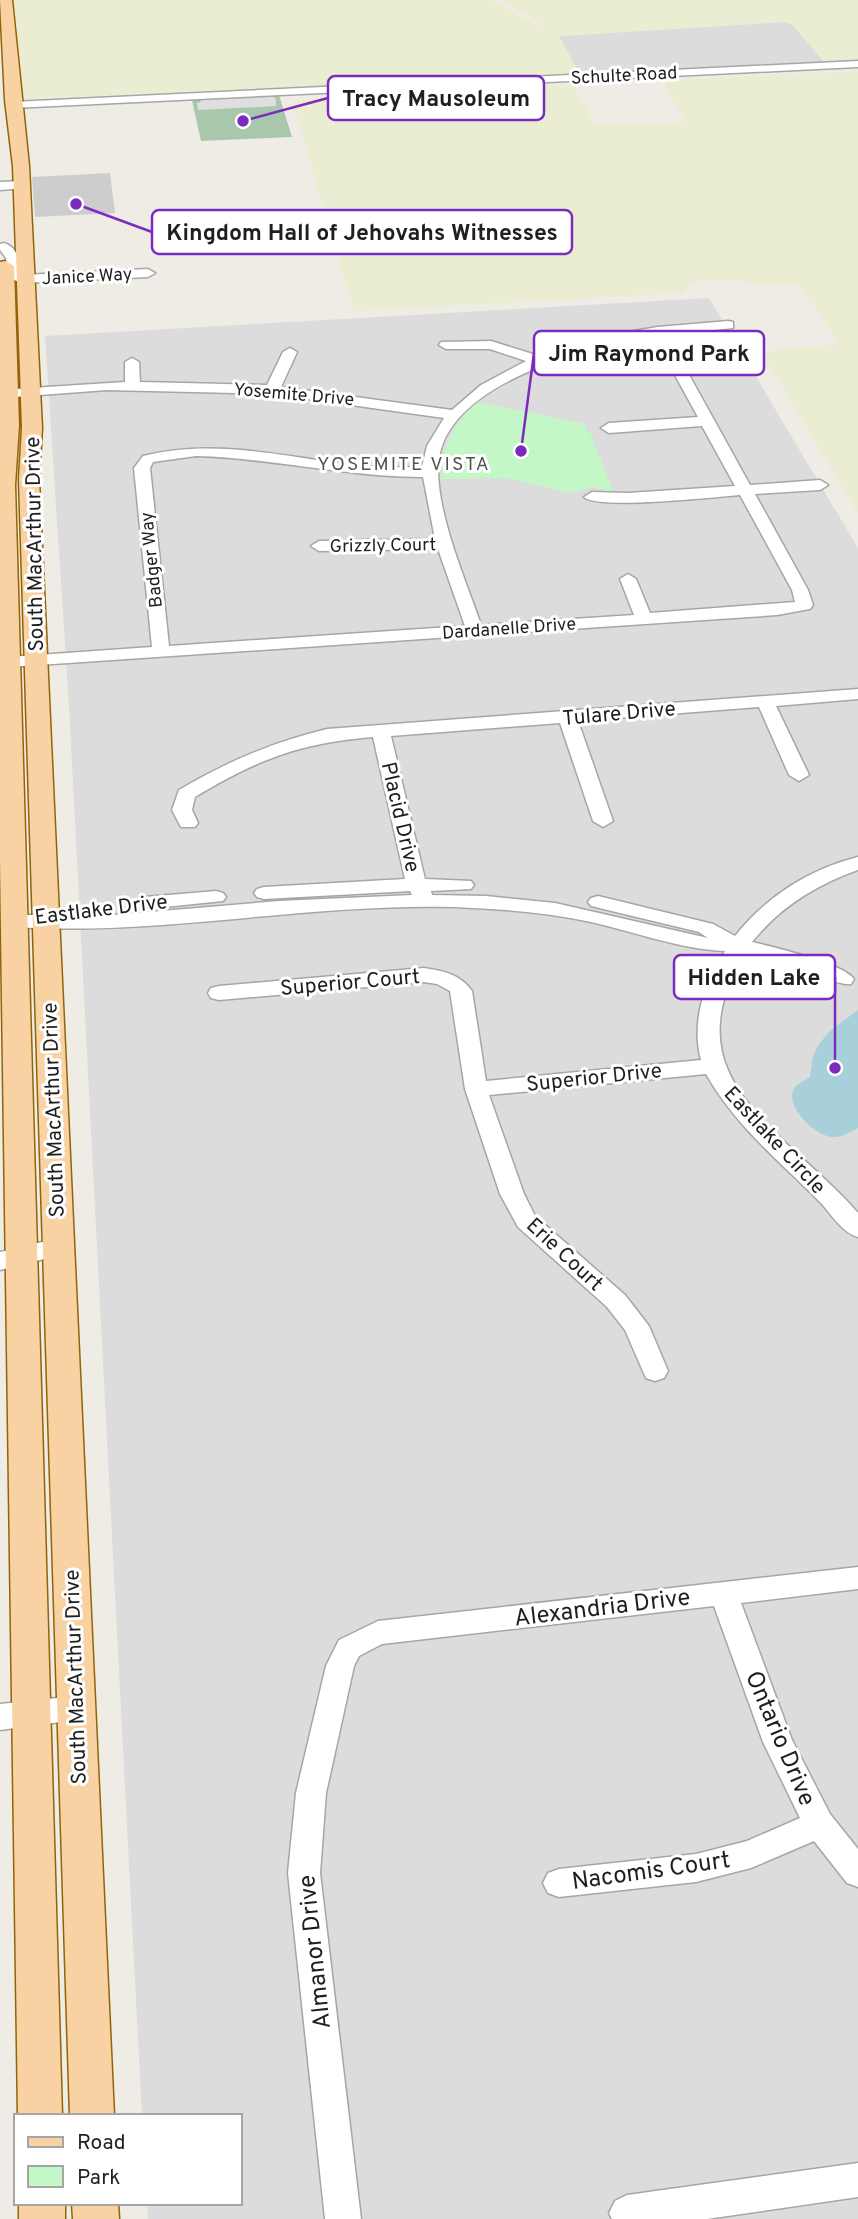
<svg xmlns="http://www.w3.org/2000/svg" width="858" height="2219" viewBox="0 0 858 2219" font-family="Overpass,sans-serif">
<rect width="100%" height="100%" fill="#efece5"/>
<!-- residential -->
<path fill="#dddcdc" d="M784,22L792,24L826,64L580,75L558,36Z
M709,298L858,548V2219H148L147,2203H240V2116H142L69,706L45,336Z"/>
<!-- religious -->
<path fill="#cdcdcd" d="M110,173L115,213L35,217L32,177Z"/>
<!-- farmland -->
<path fill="#ebedd2" d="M8,0H490L541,27L539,22L501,0H858V62L826,64L792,24L784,22L559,36L580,75L27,99H22Z
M858,71V514L763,355L775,349L839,344L800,286L721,280L693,282L682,293L354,311L292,101L403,93L407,94L416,118L489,114L479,90L567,85H573L595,124L663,123L686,121L662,82L665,80Z"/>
<!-- cemetery -->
<path fill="#a8c7ac" d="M278,92L292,137L201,141L191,96Z"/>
<!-- park -->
<path fill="#c4f7c8" d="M477,402L586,424V431L593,435L591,437L614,492L592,487L570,493L508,478L441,479C440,447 454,424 477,402Z"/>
<!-- parking -->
<path fill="#dfdfdf" d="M271,95L276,99V106L198,110L197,103L201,102L200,99Z"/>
<!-- water -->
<path fill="#a8d0db" d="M858,1010V1128C850,1132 842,1138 832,1137C817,1137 786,1108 793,1091C795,1084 804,1081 810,1077L813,1056L819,1044L831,1030Z"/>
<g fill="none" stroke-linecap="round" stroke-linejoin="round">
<!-- minor casing -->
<g stroke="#a6a6a6" stroke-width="3">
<path id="minor" d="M858,61V67L13,108L7,105L13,102Z
M22,181L26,182V188L0,190V182Z
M4,243C19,248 19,262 22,275L148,269L155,273L148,277L21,283L8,277L6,258L0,250V244Z
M728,321L733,322V328L667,335L750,485L820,480L828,485L820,490L755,494L808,590L813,605L810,609L777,615L9,667L0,662L9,657L152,647L134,468L143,456C206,440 267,453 331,462C361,467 391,468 422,467L427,446L444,418L272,394L107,390L0,398V390L125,382V362L132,358L139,362L140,382L267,385L283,352L290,348L297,352L281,387L452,410L481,385L526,361L490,349H446L439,345L441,342L491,341L539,356L621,333L658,327ZM654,337L698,417L609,423L601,428L609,433L702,426L735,486L628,493L592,492L584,497C597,510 716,497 740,495L792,590L795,602L650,613L636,579L628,574L620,579L634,615L481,625C465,578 439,520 438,471C436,384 589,347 654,337ZM196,456C272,458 346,477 423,477L435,539L319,541L311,546L319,551L438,549L465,626L169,646L150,468L153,462Z
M858,689V699L776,706L809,775L799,781L789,775L759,707L578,721L613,821L603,827L593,821L560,723L391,736L425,879L471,881L474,885L471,889L431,891L432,895L486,896L555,903L708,938L699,932L591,906L588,902L591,898L598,896L713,924L735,936C766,897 809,869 858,857V870C816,885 780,907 752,942C773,947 843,963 854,979L851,984C837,987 768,957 745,954C667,1080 787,1131 858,1213V1237C842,1233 830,1212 819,1201C778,1160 735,1125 706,1074L489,1095L524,1194L535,1216L625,1295L649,1326L668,1371L664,1378L655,1381L646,1378L625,1330L607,1307L518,1227L500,1194L465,1089L450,991L437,984L424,982L219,1000L211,998L208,993L211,988L219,986L424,968C443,971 460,974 472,991L486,1081L701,1060C691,1022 704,984 725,951C679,949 635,932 591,922C546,912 500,909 454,907C307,903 161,936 15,927L8,925L5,921L8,917L15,915H114L279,901L412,895L410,891L264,899L257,897L254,893L257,889L264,887L405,879L373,737C300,743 258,759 195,797L192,810L198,823L195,827H181L172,810L179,790C226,762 273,742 327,729Z
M216,891L223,893L226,897L223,901L145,909L138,907L135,903L138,899L145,897Z
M59,1238L68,1241L71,1247L68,1253L0,1270V1252Z
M858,1567V1589L741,1603L792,1740L830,1814L858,1849V1887L847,1883L814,1841L751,1868L696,1882L559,1897L548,1893L543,1883L548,1873L559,1869L696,1854L747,1841L800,1818L763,1742L714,1606L382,1644L359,1656L354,1666L326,1793L320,1873L361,2219H325L288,1873L296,1793L326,1666L339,1640L378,1621Z
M76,1696L86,1699L91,1708L86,1717L76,1720L0,1730V1704Z
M858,2163V2197L707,2219H612L609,2213L615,2201L627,2195Z"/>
</g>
<!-- major casing -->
<g stroke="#936406" stroke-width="3">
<path id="major" d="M0,0H12L29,166L42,428L39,479L114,2116H70L19,479L22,428L13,166L5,100Z
M5,261L14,266L19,425L15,485L62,2116H18L0,860V262Z
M19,2203H65V2219H19Z
M72,2203H118L119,2219H73Z"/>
</g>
<!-- minor -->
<use href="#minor" fill="#fff" fill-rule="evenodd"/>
<!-- major -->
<use href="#major" fill="#f8d2a2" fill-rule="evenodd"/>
</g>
<g text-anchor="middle" stroke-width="6" stroke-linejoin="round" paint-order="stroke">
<!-- far-street labels -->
<g font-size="18" fill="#1f1f1f" stroke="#fff">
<text transform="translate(624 75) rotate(-3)" y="6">Schulte Road</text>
<text transform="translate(87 276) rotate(-3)" y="6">Janice Way</text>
<text transform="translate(294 394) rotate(5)" y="6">Yosemite Drive</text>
<text transform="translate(383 545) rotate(-1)" y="6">Grizzly Court</text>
<text transform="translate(151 560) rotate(-96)" y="6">Badger Way</text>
<text transform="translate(509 628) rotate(-4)" y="6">Dardanelle Drive</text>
</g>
<!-- far-neighbourhood labels -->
<g font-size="19" letter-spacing="2" fill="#525252" stroke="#fff">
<text x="404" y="470">YOSEMITE VISTA</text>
</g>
<!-- street labels -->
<g font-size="21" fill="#1f1f1f" stroke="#fff">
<text transform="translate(34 544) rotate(-91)" y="7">South MacArthur Drive</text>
<text transform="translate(619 713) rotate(-5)" y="7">Tulare Drive</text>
<text transform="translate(401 817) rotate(77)" y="7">Placid Drive</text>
<text transform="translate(101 909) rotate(-7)" y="7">Eastlake Drive</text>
<text transform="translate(350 982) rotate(-5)" y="7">Superior Court</text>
<text transform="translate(594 1077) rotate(-6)" y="7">Superior Drive</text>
<text transform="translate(53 1110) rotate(-92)" y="7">South MacArthur Drive</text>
<text transform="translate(775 1140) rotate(47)" y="7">Eastlake Circle</text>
<text transform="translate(565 1254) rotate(43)" y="7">Erie Court</text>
<text transform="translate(75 1677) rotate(-92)" y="7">South MacArthur Drive</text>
</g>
<!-- near-street labels -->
<g font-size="24" fill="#1f1f1f" stroke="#fff">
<text transform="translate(602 1607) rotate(-7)" y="8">Alexandria Drive</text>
<text transform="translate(781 1738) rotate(67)" y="8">Ontario Drive</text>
<text transform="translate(651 1870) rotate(-8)" y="8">Nacomis Court</text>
<text transform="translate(314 1952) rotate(-96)" y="8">Almanor Drive</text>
</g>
</g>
<!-- callouts -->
<path fill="none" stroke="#7b2cbf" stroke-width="2.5" d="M243 121L328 98M76 204L152 232M521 451L534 353M835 1068L835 977"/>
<g fill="#7b2cbf" stroke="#fff" stroke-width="2.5">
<circle cx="243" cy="121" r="7"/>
<circle cx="76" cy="204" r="7"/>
<circle cx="521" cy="451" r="7"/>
<circle cx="835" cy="1068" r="7"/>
</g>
<g fill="#fff" stroke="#7b2cbf" stroke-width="2.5">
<rect x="328" y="76" width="216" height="44" rx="7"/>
<rect x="152" y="210" width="420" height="44" rx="7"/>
<rect x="534" y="331" width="230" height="44" rx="7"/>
<rect x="674" y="955" width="161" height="44" rx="7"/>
</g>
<g font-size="23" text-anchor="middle" font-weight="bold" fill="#1f1f1f">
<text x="436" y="106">Tracy Mausoleum</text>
<text x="362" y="240">Kingdom Hall of Jehovahs Witnesses</text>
<text x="649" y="361">Jim Raymond Park</text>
<text x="754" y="985">Hidden Lake</text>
</g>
<!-- legend -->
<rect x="14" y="2114" width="228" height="91" fill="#ffffff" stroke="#a5a5a5" stroke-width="2"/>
<rect x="28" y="2137" width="35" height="10" fill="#f8d2a2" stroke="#a5a5a5" stroke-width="2"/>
<text x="77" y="2149" font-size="21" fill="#1f1f1f">Road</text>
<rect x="28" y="2166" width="35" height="21" fill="#c4f7c8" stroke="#a5a5a5" stroke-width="2"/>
<text x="77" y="2184" font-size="21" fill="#1f1f1f">Park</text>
</svg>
